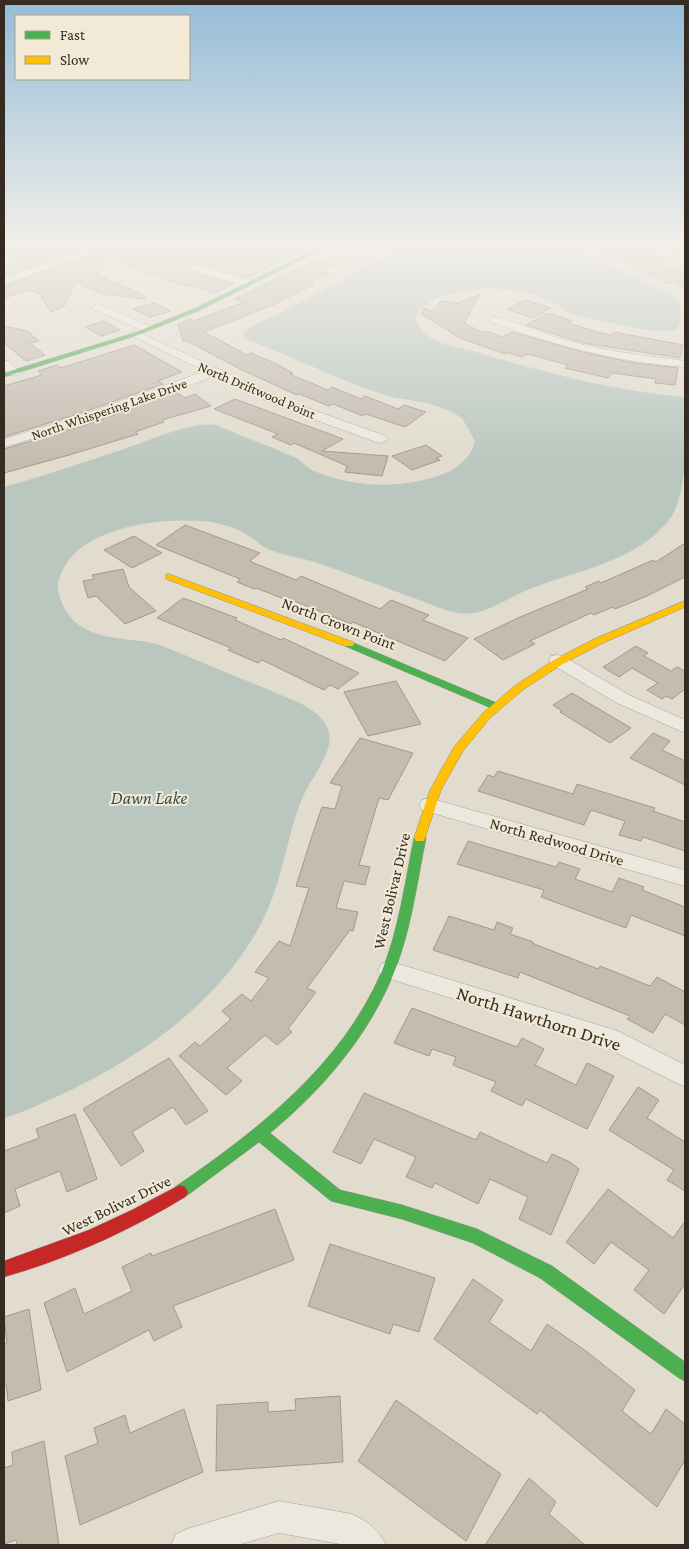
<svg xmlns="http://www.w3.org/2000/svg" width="689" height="1549" viewBox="0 0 689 1549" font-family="'Crimson Pro',serif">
<rect width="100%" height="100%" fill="#e2dccf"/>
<!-- water -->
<path fill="#b9c7bf" d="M430,245H568L678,298C681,305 682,321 678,328C664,334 648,330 633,327C617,324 579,318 566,311C562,309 560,306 556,304C524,287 479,285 444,296C431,300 420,305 416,319C418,328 424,334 432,339C448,347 464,348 480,353C547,373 614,391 685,397C685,432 689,486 672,516C639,563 574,570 525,591C510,597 488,612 473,613C462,615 452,612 443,609C400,593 358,577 315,562C299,557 279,555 264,547C259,544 254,539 249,536C234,526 216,522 199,521C159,518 87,527 65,566C60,574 56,585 59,595C63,608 70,620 82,627C107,642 137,637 163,646L300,703C359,734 314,765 299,806C287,840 282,878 267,911C229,995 148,1053 67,1092C46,1101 25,1112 4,1118V487C43,476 82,463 121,450C147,442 189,421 216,425C242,436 268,446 294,457C301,460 305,466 312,470C350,487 396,489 435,477C454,471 470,461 475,441L462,418L452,412L428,403L391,397L361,387L249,340L243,335L247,329L309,298L367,265L384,257Z"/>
<!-- building -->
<path fill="#c5bcb0" stroke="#a2998e" d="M4,245H94L4,276V268L22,261L4,254Z
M115,245L148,246L117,258L210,249L211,252L232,245H277L298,252L247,278L196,263L189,266L190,272L234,284L215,293L190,285L186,287L107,257L99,276L146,296L145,299L102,294L76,282L64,306L51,312L39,293L30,290L4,298V286Z
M593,245H637L666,260L658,262L685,274V289L672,282L667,283L626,263L631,262Z
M656,245H685V255L682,256Z
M316,259L334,265L320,270L330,273L310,283L315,284L275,304L204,332L247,355L251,353L272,362L293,373L289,374L328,390L332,387L361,399L365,396L398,409L404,405L426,412L405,427L366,414L363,416L333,404L329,406L299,394L297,395L242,370L187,341H183L178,324L190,319L194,321L245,302L235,299Z
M480,294L464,323L483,333L486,331L502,337L512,332L586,353L635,363L678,368L675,385L655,383L656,379L612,373L608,378L565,368L568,365L528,354L521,357L506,352L505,354L460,338L421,314L424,308L431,311L433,309H436L440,301L458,303Z
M526,300L551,308L532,318L507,309Z
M154,303L171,311L150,317L133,309Z
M548,313L572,321L568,323L598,332L611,335L614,332L683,345L680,358L583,343L526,325Z
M103,321L120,330L101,336L85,327Z
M4,326L27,331L39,341L30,343L45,355L26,361L4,343Z
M134,345L182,372L158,381L163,384L78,414L4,437V386L42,375L38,371L58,365L61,368Z
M176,392L185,398L195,394L211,406L162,420L164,422L135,432L138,434L69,455L4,473V449L89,424Z
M235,399L343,439L322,451L388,456L382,476L345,472L347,466L294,443L291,445L272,437L278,434L214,409Z
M426,445L442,456L436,458L440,460L412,470L392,456Z
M185,525L260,553L250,561L254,563L296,580L301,576L380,609L391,600L429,615L423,620L468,638L445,661L353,622L351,624L294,601L292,602L256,588L254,589L237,582L240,579L156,545Z
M134,536L162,553L132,568L104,550Z
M685,543V577L647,596L615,609L613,607L594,615L591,613L530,641L535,644L503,660L474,639L520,617L588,589L585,587L599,581L601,583L653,560L656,562Z
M123,569L129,587L156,611L125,624L96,596L88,598L83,581L94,579L92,575Z
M183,598L237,618L235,620L281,640L283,638L359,673L338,689L330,685L324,690L262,660L258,663L228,650L231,648L157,618Z
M636,646L648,653L644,656L671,671L677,667L685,671V689L672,699L666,696L662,699L647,690L658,683L632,668L619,677L603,667Z
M396,681L421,724L368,736L344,692Z
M572,693L631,728L610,743L560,712L562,711L553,705Z
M653,733L670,741L662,750L685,761V785L630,758Z
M360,738L413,753L388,800L379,798L359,865L370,867L365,885L344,881L336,908L358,912L353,931L350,930L307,988L316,992L288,1029L292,1032L277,1045L265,1035L227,1068L242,1081L226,1095L179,1056L195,1042L200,1046L231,1019L222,1011L242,994L251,1001L269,978L255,972L279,941L290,946L309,888L296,886L312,836L322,807L335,809L342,786L330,783Z
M498,771L573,794L577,784L655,808L653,811L685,822V851L643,837L641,841L619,835L625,821L591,810L584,825L478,791L488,775L494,777Z
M468,841L556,867L559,862L580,869L575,879L612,892L619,878L644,887L642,890L685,907V936L631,915L626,928L541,897L544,890L457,864Z
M449,916L494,930L497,922L513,928L510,934L533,942L532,943L598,969L600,966L650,986L657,977L685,992V1025L665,1014L653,1033L627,1019L630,1016L520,972L518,978L433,950Z
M412,1008L517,1047L522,1038L544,1049L535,1065L576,1085L587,1063L614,1076L587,1129L526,1099L522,1106L491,1091L496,1082L453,1065L456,1057L432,1049L429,1056L394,1043Z
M169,1058L208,1111L186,1125L173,1107L132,1132L144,1151L121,1166L83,1109Z
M638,1087L659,1100L647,1118L685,1142V1191L667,1180L674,1170L609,1130Z
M364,1093L476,1140L480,1132L547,1163L552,1154L570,1162L579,1169L551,1235L519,1219L528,1197L490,1179L478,1204L435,1183L432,1188L406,1177L416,1157L374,1139L361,1164L333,1152Z
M75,1114L97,1179L67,1192L60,1171L15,1189L20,1206L4,1213V1151L39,1138L36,1129Z
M608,1189L673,1238L685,1221V1284L664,1314L634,1290L649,1270L611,1242L594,1264L566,1242Z
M275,1209L294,1260L173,1306L182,1327L154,1341L149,1330L67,1372L44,1303L75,1288L84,1314L132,1291L122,1267L151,1253L152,1256Z
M330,1244L435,1278L419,1332L393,1324L390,1334L308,1306Z
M473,1279L503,1300L489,1322L531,1351L547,1324L586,1351L635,1390L622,1411L651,1434L666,1409L685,1424V1460L657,1507L540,1410L537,1414L434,1339Z
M29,1309L41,1390L8,1401L6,1384L4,1385V1344L7,1343L4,1317Z
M340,1396L343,1462L216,1471L217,1405L268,1402V1412L296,1410L295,1399Z
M396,1400L501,1474L466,1541L358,1461Z
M184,1409L203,1472L80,1525L65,1456L98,1443L94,1428L125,1415L130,1433Z
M44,1441L59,1545H17L16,1540L4,1544V1468L13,1465L12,1452Z
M529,1478L556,1502L549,1514L585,1545H485Z"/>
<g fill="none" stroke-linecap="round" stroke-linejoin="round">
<!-- street casing -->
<g stroke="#a8a297" stroke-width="1">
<path id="street" d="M99,245H113L4,284V278Z
M303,245H318L324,248L319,251Z
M639,245H652L685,259V266Z
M195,265L255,282L256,284L251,287L191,270L190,268Z
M97,304L152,327L154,329L148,332L144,331L93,309L92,307Z
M495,317C520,323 543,334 568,341C606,351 646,356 685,361V367C618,362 554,346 491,322L489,320L491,318Z
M136,331L288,401L386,436L388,439L381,443L376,442L280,407L215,376L88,422L4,447V439L79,416L205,371L132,336L130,334Z
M4,361H8L20,372L18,375H10L4,370Z
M557,655L563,656L629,695L685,720V733L617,703L551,664L549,660L551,656Z
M429,798L685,870V886L422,810L419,805L422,800Z
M389,961L618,1031L685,1065V1087L603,1046L381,976L378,970L381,964Z
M279,1501L352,1514C367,1521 379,1530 386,1545H346L279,1533L238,1545H171L176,1534L187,1529Z"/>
</g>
<!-- fast casing -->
<g stroke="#979188" stroke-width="1">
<path id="fast" d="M324,245H331L200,310L138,335L4,377V373L134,333L196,308Z
M349,641L499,704L500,706L495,709L491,708L345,646L344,644L345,642Z
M420,834L424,835L426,838C418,877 413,916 401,953C378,1025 327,1086 270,1133L340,1190L402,1205L477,1229L552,1266L685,1362V1381L679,1378L540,1278L473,1243L402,1219L331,1201L259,1142L185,1197L180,1199L175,1197L172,1192L175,1187C257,1131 342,1065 382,971C399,929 405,882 414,838L416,835Z"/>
</g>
<!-- slow casing -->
<g stroke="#979188" stroke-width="1">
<path id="slow" d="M169,574L353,642L354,644L353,646H345L166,579V575Z
M685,601V607L601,644L561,665L524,689L490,718L463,751L441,790L424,841H416L414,838L430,790L454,747L483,713L516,685L554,660L594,639Z"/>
</g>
<!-- jam casing -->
<g stroke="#979188" stroke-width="1">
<path id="jam" d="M180,1185L185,1187L188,1192L185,1197C129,1231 67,1259 4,1277V1261L89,1230L132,1210Z"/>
</g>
<!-- street -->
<use href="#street" fill="#ebe8df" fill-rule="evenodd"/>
<!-- fast -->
<use href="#fast" fill="#4caf50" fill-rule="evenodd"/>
<!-- slow -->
<use href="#slow" fill="#ffc107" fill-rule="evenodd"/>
<!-- jam -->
<use href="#jam" fill="#c62828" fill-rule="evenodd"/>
</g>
<!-- sky -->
<linearGradient id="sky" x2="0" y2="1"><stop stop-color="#95bcd8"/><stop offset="0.53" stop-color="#f2efe9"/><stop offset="1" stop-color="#f2efe9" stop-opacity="0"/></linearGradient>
<rect width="689" height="462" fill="url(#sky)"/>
<g text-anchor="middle" stroke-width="4" stroke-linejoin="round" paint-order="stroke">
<!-- far-street labels -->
<g font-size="14" fill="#362b20" stroke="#f2ead6">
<text transform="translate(257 390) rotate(23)" y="5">North Driftwood Point</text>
<text transform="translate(109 409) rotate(-19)" y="5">North Whispering Lake Drive</text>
</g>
<!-- street labels -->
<g font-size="16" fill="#362b20" stroke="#f2ead6">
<text transform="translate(339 623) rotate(21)" y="6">North Crown Point</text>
<text transform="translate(557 841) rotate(16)" y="6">North Redwood Drive</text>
<text transform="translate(391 891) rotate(-77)" y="6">West Bolivar Drive</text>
<text transform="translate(116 1205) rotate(-26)" y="6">West Bolivar Drive</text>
</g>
<!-- water labels -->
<g font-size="18" font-style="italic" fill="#315452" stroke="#f2ead6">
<text x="149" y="804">Dawn Lake</text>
</g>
<!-- near-street labels -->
<g font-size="19" fill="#362b20" stroke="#f2ead6">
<text transform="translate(539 1018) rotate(18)" y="7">North Hawthorn Drive</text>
</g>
</g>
<!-- border -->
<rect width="689" height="1549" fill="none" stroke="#362b20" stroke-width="10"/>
<!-- legend -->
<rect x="15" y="15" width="175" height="65" fill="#f2ead6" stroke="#a79e8d"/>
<rect x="25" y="31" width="25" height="8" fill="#4caf50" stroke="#a79e8d"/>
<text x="60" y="40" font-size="15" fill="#362b20">Fast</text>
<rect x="25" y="56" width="25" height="8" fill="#ffc107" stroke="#a79e8d"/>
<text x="60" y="65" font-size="15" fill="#362b20">Slow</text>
</svg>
